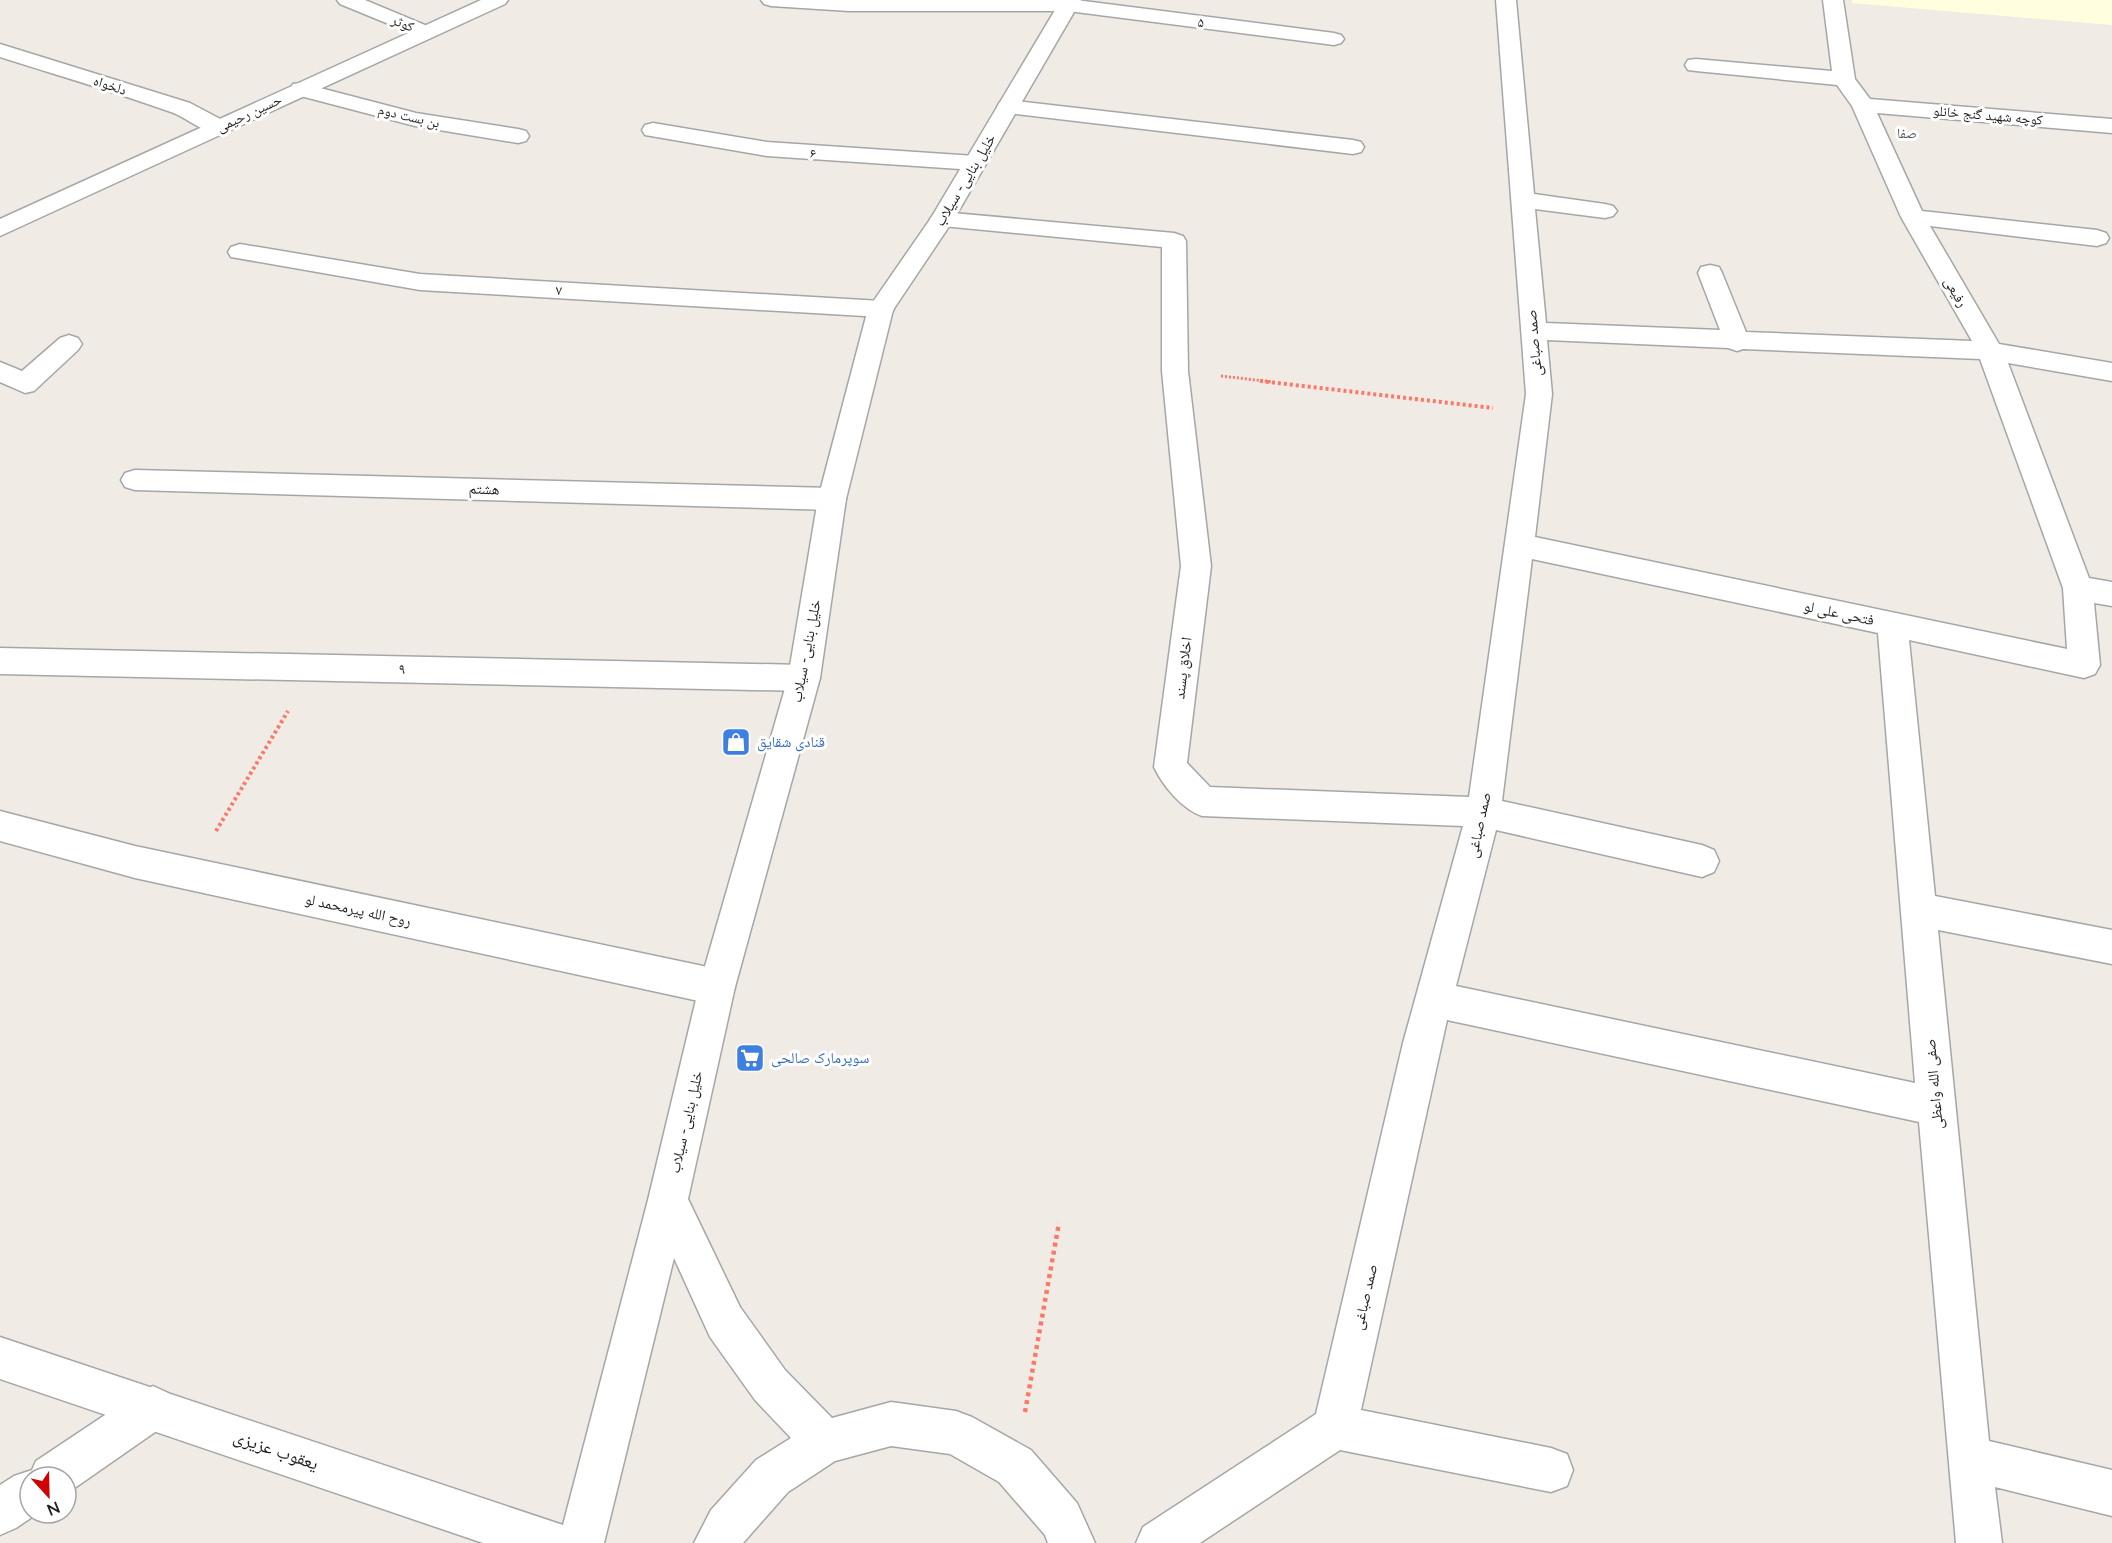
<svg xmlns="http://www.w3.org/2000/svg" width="2112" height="1543" viewBox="0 0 2112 1543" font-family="Lato,'Noto Naskh Arabic',sans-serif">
<rect width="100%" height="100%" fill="#f0ece5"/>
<!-- education -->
<path fill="#ffffdf" d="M1852,0H2112V25L1852,3Z"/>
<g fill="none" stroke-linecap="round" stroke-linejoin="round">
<!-- minor casing -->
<g stroke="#a6a6a6" stroke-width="3">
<path id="minor" d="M337,0H365L432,28L435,32L432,36L425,38L418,36L340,4Z
M761,0H1076L1334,33L1341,35L1344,39L1341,43L1334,45L1068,11H849L771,6L764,4Z
M1496,0H1516L1534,194L1605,204L1613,206L1617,211L1613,216L1605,218L1535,209L1546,323L1720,330L1698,273L1701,267L1710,265L1719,267L1722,273L1746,332L1972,341L1901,217L1852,106L1837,85L1696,71L1688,70L1685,65L1688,60L1696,59L1832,71L1823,0H1843L1855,79L1870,99L2112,119V133L1877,113L1922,211L2097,230L2106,233L2109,238L2106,243L2097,246L1930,226L1999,344L2112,363V381L2008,363L2089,578L2112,582V606L2094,603L2100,665L2095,674L2084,678L1909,640L1935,896L2112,930V964L1938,930L1989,1441L2112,1470V1516L1995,1487L2002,1543H1956L1919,1122L1447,1020L1361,1410L1551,1448L1567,1454L1573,1470L1567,1486L1551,1492L1340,1450L1200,1543H1136L1143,1527L1316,1414L1403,1043L1463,826L1202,816C1182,809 1163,786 1154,767L1181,566L1162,371V247L942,226L934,224L930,219L934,214L942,212L1174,233L1183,236L1186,241L1188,371L1211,566L1187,763L1210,787L1469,797L1526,394ZM1547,340L1728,348L1737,351L1743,349L1980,359L2063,588L2067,649L1535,537L1552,394ZM1532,559L1878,633L1915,1083L1456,986L1496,830L1702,877L1714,872L1719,861L1714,850L1702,845L1502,801Z
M0,44L190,103L226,122L229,127L226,132C206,137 189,118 171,112C115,92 57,75 0,57Z
M301,83L416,113L518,129L526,131L529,136L526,141L518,143L415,126L293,94L290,89L293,84Z
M1008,100L1353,140L1361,142L1364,147L1361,152L1353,154L1000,112L997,107L1000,102Z
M653,123L767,142L975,156L983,158L986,163L983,168L975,170L767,156L645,135L642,130L645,125Z
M240,244L420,274L881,301L890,303L894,309L890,315L881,317L420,290L231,257L228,252L231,247Z
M69,335L78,338L82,344L78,350L34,391L25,393L0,382V362L22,371L60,338Z
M135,470L832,488L842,491L846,499L842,507L832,510L135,490L125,487L121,480L125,473Z
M0,648L804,665L815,669L820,678L815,687L804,691L0,674Z
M0,811L135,846L717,969L730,975L735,987L730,999L717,1005L135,878L0,841Z
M153,1386L168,1393L175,1408L168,1423L66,1494V1477H30V1513H38L16,1528L0,1535V1485L14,1476L32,1470L36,1461L138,1393Z"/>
</g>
<!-- tertiary casing -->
<g stroke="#a6a6a6" stroke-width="3">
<path id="tertiary" d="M481,0H508L505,4L0,236V219Z
M1061,0H1081L954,219L893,310L846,499L820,678L735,987L688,1199L740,1307L785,1370L832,1418L891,1402L956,1411L972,1417L1031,1450L1077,1503L1095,1543H1048L1045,1535L999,1482L950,1454L891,1446L835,1461L788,1492L743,1543H694L711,1510L756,1460L791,1438L755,1400L710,1337L674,1258L604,1543H483L0,1379V1337L563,1525L648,1200L699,987L788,678L818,499L868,309L931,218Z"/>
</g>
<!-- path-far2 -->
<path stroke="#fc796a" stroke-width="3" stroke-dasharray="2 2" stroke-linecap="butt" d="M1221,376L1273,382"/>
<!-- path-far1 -->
<path stroke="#fc796a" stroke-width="4" stroke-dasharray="3 3" stroke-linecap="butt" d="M1260,381L1493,408
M216,831L288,711"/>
<!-- path -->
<path stroke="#fc796a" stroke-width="4.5" stroke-dasharray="4 4" stroke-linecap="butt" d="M1025,1412L1059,1223"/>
<!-- minor -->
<use href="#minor" fill="#fff" fill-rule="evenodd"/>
<!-- tertiary -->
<use href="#tertiary" fill="#fff" fill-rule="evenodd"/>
</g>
<!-- icons -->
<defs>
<g id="shop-square" transform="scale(1.5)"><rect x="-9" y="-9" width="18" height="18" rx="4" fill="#3f7fe0" stroke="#fff"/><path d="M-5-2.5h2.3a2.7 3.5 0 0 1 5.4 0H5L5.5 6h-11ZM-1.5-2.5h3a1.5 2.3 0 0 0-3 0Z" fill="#fff"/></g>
<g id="supermarket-square" transform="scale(1.5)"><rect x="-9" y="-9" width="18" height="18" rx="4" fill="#3f7fe0" stroke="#fff"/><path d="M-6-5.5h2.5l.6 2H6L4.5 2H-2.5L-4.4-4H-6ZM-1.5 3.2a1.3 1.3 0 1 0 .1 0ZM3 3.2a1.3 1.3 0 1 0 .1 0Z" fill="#fff"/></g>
</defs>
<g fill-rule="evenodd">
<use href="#shop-square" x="736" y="742"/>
<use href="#supermarket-square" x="750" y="1058"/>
</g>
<g text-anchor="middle" stroke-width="6" stroke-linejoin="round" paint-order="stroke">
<!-- far-street labels -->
<g font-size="14" fill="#1f1f1f" stroke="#fff">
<text transform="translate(1201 22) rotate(7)" y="5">۵</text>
<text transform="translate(403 23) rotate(22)" y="5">کوثر</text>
<text transform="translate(110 85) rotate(18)" y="5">دلخواه</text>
<text transform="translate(249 113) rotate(-25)" y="5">حسین رحیمی</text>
<text transform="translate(1988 115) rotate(5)" y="5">کوچه شهید گنج خانلو</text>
<text transform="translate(409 116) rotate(13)" y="5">بن بست دوم</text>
<text transform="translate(813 153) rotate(4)" y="5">۶</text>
<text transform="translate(559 290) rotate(3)" y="5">۷</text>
<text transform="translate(1956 292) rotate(60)" y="5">رفیعی</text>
</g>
<!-- far-neighbourhood labels -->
<g font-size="14" fill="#525252" stroke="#fff">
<text x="1907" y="138">صفا</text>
</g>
<!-- street labels -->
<g font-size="15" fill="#1f1f1f" stroke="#fff">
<text transform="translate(965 180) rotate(-59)" y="5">خلیل بنایی- سیلاب</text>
<text transform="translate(1534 343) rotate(-95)" y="5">صمد صباغی</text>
<text transform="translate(484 489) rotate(2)" y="5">هشتم</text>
<text transform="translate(1839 613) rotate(12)" y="5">فتحی علی لو</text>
<text transform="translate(806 651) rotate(-79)" y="5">خلیل بنایی- سیلاب</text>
<text transform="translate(1183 668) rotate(-83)" y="5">اخلاق پسند</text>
<text transform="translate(402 669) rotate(1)" y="5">۹</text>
<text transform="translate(1479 825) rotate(-78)" y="5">صمد صباغی</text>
<text transform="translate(358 910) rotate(12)" y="5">روح الله پیرمحمد لو</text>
<text transform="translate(1934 1084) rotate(-95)" y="5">صفی الله واعظی</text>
<text transform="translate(686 1122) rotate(-77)" y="5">خلیل بنایی- سیلاب</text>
<text transform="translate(1365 1297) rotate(-77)" y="5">صمد صباغی</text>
</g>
<!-- shop labels -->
<g font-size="15" fill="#366cbe" stroke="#fff" text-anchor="start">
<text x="757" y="747">قنادی شقایق</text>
<text x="771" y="1063">سوپرمارک صالحی</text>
</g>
<!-- near-street labels -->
<g font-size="18" fill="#1f1f1f" stroke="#fff">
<text transform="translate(276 1450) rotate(19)" y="6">یعقوب عزیزی</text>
</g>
</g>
<!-- north arrow -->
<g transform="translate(48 1495) rotate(158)"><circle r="28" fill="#ffffff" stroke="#a5a5a5" stroke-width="1.5"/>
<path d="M0-4.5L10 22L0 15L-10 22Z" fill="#ce0001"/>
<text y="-9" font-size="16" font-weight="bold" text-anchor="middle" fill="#1f1f1f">N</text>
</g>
</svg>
